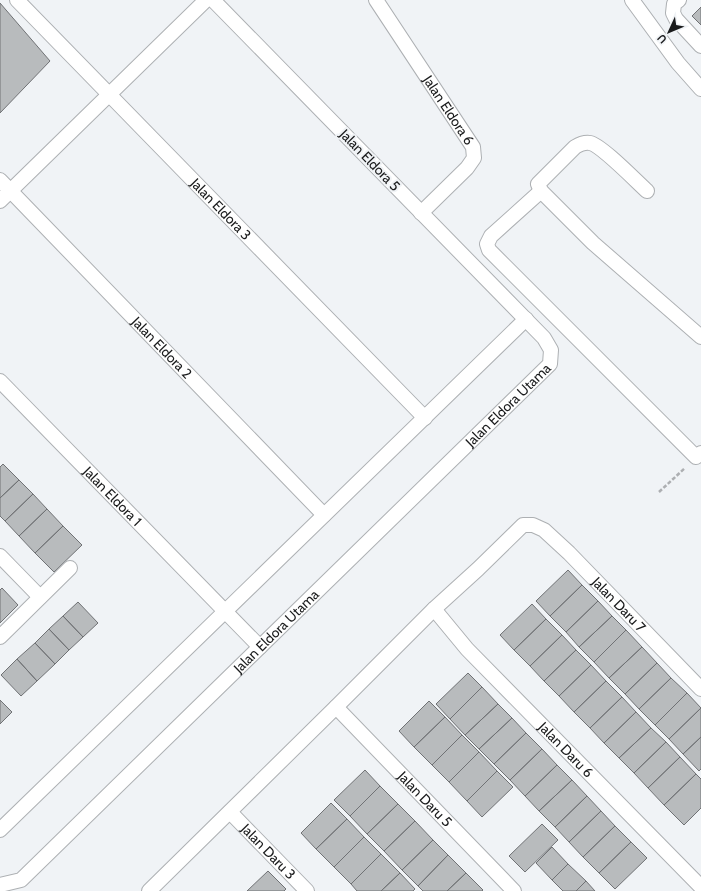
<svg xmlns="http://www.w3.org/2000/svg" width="701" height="891" viewBox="0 0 701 891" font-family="Cabin,sans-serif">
<rect width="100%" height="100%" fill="#f0f3f6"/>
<!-- building -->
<path fill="#b8bbbd" stroke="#707275" d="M0,3L50,61L0,113Z
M701,7V25L692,16Z
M3,464L19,480L0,498V467Z
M19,480L33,494L5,521L0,516V498Z
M33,494L47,509L19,536L5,521Z
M47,509L63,526L35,553L19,536Z
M63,526L82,545L54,572L35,553Z
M568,570L582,585L550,616L536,601Z
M582,585L598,601L566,632L550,616Z
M2,588L18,605L0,623V590Z
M598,601L612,616L579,647L566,632Z
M78,602L98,623L83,637L63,616Z
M532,604L546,619L514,650L500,635Z
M63,616L83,637L69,650L49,629Z
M612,616L626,630L594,662L579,647Z
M546,619L562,635L530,666L514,650Z
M49,629L69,650L55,664L35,643Z
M626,630L642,647L609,678L594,662Z
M562,635L576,650L544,681L530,666Z
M35,643L55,664L37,681L17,659Z
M642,647L657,663L625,694L609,678Z
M576,650L591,665L559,696L544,681Z
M17,659L37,681L21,696L1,675Z
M657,663L671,678L639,709L625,694Z
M591,665L606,681L574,712L559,696Z
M468,673L482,687L450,719L436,704Z
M671,678L687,693L655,725L639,709Z
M606,681L622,697L590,728L574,712Z
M482,687L498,704L465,735L450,719Z
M687,693L701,708L669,739L655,725Z
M622,697L636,712L604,743L590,728Z
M0,700L12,712L0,724Z
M429,701L445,717L414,747L399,731Z
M498,704L512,718L479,749L465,735Z
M701,708V737L683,754L669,739Z
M636,712L651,728L619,758L604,743Z
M445,717L462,735L432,765L414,747Z
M512,718L526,733L494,764L479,749Z
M651,728L666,742L634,773L619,758Z
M526,733L542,749L510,780L494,764Z
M462,735L479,752L449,782L432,765Z
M701,737V769L699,771L683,754Z
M666,742L680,757L648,788L634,773Z
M542,749L557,765L525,796L510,780Z
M479,752L497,771L467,801L449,782Z
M680,757L696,774L664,805L648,788Z
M557,765L572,780L539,811L525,796Z
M365,770L380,786L350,816L334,800Z
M497,771L513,787L482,817L467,801Z
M696,774L701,779V808L684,825L664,805Z
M572,780L587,796L555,827L539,811Z
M380,786L398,804L367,834L350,816Z
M587,796L601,811L569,842L555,827Z
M331,803L347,819L316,849L301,833Z
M398,804L415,821L384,851L367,834Z
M601,811L615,826L583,857L569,842Z
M347,819L364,837L334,867L316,849Z
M415,821L433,840L402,870L384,851Z
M542,824L558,840L525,872L509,856Z
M615,826L631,842L599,873L583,857Z
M364,837L381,854L351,884L334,867Z
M433,840L448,855L418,886L402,870Z
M631,842L647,858L615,889L599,873Z
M552,847L568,864L552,880L536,863Z
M381,854L400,873L381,891H357L351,884Z
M448,855L466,873L447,891H423L418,886Z
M568,864L586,881L576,891H563L552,880Z
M268,871L286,889L284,891H247Z
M400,873L415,889L413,891H381Z
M466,873L483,890L482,891H447Z
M586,881L595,891H576Z"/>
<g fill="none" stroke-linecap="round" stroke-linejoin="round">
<!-- minor casing -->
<g stroke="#adb0b3" stroke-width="16">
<g id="minor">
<path id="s1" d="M17,0L425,418"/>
<path id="s2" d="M376,0L473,147L474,158L467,168L421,213"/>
<path d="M632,0L678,63L701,89"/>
<path d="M679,0L674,4L673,13L676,19L701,46"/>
<path id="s3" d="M0,180L324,515"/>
<path d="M541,191L491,236L487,244L489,250L696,457L701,453"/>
<path d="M647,191C636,181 601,145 590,143C584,142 580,144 575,147L538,184L541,191L593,243L701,337"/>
<path d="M0,201L206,0"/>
<path id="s4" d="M0,381L260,647"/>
<path d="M0,556L40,597"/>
<path id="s5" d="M434,609L467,649L701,887"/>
<path d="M0,637L70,568"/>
<path id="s6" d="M336,707L514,891"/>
<path id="s7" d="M230,812L307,891"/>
<path d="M0,830L526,319"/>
<path id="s8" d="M0,885L21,880L550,364L551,350L544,338L213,0"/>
<path id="s9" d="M149,891L336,707L434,609L478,569L523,525H533L544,530L569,553L701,689"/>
</g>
</g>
<!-- path -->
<path stroke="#adafb2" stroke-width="2.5" stroke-dasharray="4 2" stroke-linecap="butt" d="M659,492L685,468"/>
<!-- minor -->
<use href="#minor" stroke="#fff" stroke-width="14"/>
</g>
<g text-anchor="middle" stroke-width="4" stroke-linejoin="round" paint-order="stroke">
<!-- street labels -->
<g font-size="14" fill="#1a1b1c" stroke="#f0f3f6">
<text dy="5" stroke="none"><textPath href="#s2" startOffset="132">Jalan Eldora 6</textPath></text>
<text transform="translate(370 160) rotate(46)" y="5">Jalan Eldora 5</text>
<text dy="5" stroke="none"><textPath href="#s1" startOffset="292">Jalan Eldora 3</textPath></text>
<text dy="5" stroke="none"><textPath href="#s3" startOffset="233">Jalan Eldora 2</textPath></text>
<text dy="5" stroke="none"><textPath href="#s8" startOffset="702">Jalan Eldora Utama</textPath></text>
<text dy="5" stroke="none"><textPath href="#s4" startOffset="161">Jalan Eldora 1</textPath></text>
<text dy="5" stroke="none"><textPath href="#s9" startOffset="651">Jalan Daru 7</textPath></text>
<text dy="5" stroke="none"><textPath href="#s8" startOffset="378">Jalan Eldora Utama</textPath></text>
<text dy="5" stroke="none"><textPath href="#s5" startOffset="193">Jalan Daru 6</textPath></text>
<text dy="5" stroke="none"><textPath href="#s6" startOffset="128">Jalan Daru 5</textPath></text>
<text dy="5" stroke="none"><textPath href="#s7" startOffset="55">Jalan Daru 3</textPath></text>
</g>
</g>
<!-- north arrow -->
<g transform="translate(669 32) rotate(226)" stroke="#f0f3f6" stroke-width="3" paint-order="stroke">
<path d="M0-3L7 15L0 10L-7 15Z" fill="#1a1b1c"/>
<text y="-6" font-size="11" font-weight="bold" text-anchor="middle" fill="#1a1b1c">U</text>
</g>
</svg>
